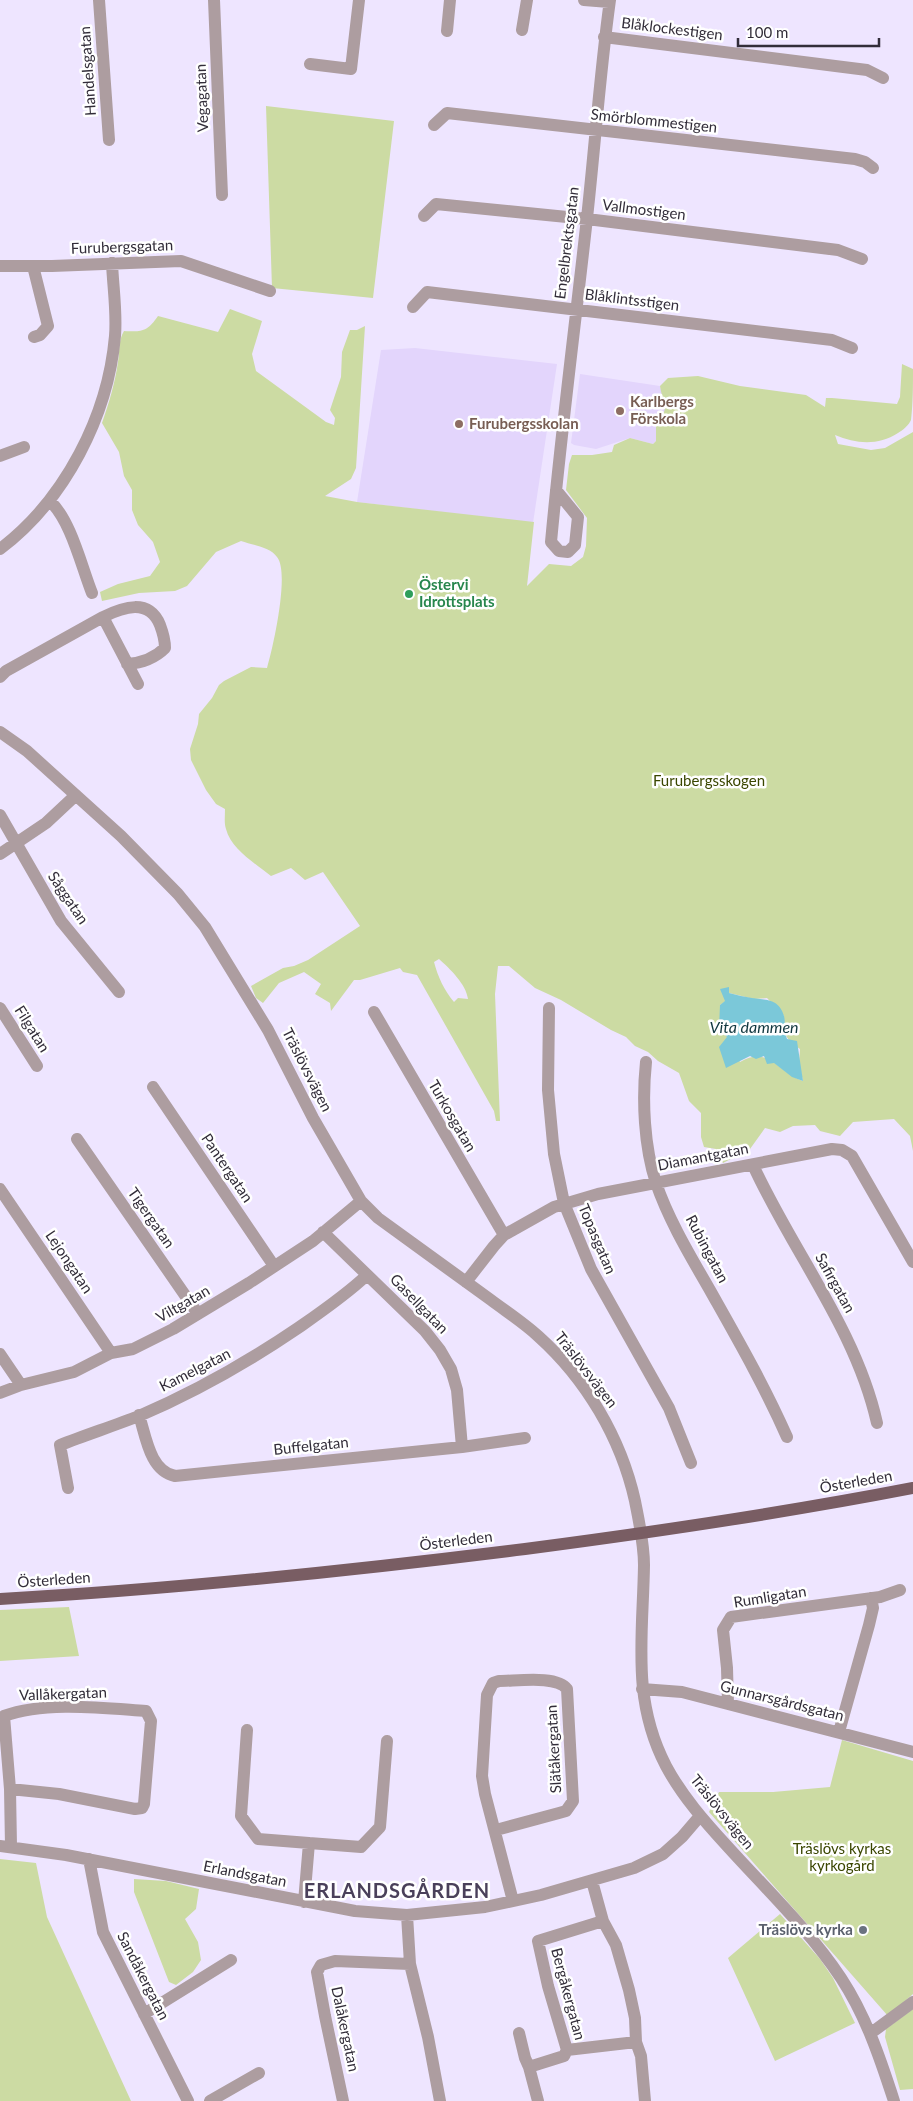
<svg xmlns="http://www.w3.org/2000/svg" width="913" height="2101" viewBox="0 0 913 2101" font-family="Lato,sans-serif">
<rect width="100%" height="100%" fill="#eee5ff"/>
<!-- built -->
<path fill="#e3d5fc" d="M415,348L557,364L533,523L357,502L381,350Z
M580,374L660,386L666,407L664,415L656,423V441L653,444L630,438L596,449L574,445L571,443Z"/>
<!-- green -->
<path fill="#ccdba3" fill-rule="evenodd" d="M266,106L394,121L373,298L272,288Z
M230,309L262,321L252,354L256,371L326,422L334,425L335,418L330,410L341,377L342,352L350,330H357L365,326L356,468L351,479L325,496L357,502L534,522L527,586L549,564L571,566L583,557L586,546L587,518L566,490L569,464L572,455H592L612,452L614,445L630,438L653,444L656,441V423C671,408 663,405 660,386L668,378L698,376L740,386L806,395L825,407L826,398H832L897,404L900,397L902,364L913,369C913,385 913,404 911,420C909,425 903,430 898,433C878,446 856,444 835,435L838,444L871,450L885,448L913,432V1151L910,1136L894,1119L853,1122L840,1136L820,1131L815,1125L793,1126L780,1132L765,1128L750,1149L723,1163L716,1149L704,1147L701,1137V1113L689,1101L679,1073L658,1061L648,1052L635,1046L626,1037L611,1030L561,1000L535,988L509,966H498L495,994L500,1121H496L494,1111L417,975L403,972L400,968L360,980H354L331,1011L330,1003L315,994L321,984L304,972L279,983L263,1003L256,998L251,986L283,968L294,966L308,960L360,926L323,872L305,880L291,868L271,876C256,864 231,849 226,829C224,823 225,816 225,809L216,804L206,790L191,760L190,749L198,724L199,714L212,698L219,685L224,681L251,667L267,668C273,648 290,572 277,557C270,547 252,545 241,541L216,552L187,586L175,591L139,593L102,601L100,592L118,584L150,576L160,562L153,542L138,525L132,510V490L124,476L119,452L102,423C109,403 115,383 118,362C120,351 118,341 124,331C142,332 147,332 158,316L218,332ZM439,959C450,969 466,984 468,999L458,998L454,1002C444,990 438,977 434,962ZM729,987V993L754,999L767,998L784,1016C783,1035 785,1038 800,1049L799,1063L803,1081C777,1072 769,1045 740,1062L727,1037L720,1005L726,1001Z
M69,1607L79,1656L0,1661V1610Z
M842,1740L913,1761V1994L888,2016L709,1812L719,1792H773L830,1787Z
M0,1859L36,1863L47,1917L131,2101H0Z
M134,1879L166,1881L199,1889L196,1909L185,1919L198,1942L201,1960L193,1972L176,1985L169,1982L134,1892Z
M780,1914L820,1959L833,1978L855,2023L775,2061L728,1958Z
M913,2009V2089L900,2090L885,2037L886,2029Z"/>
<!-- water -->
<path fill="#7bc8d9" d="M729,987V993C737,995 745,997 752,998C765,1000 779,998 784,1016C786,1024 783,1029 787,1039L797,1041L803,1081L792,1077L774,1063L767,1064L764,1056L756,1059L750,1056L726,1068L719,1047L727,1037L719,1028L720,1005L725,1001L720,989Z"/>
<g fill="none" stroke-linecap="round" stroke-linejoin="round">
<!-- minor -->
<path stroke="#ad9da0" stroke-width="12" d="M99,0L109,140
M214,0L222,195
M584,0L609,2
M522,30L527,0
M447,31L450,0
M604,37L867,70L883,78
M310,64L351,69L359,0
M434,125L447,113L855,159L865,162L873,168
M424,216L436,204L587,219L838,250L862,259
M0,266H52L181,261L270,291
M33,266L48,326L40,335L34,337
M413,307L427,292L832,340L852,348
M0,456L24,447
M556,490L578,517L575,545L568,552L559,551L551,542C561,433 575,326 587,218C595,145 600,72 610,0
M50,501C71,521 81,565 92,593
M0,549C65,500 108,416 115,336C117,312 113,287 112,263
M103,617C123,607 149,598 160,625C163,633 165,640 165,648C155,658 141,663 127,664
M0,677L6,671L103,617L138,684
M0,732L27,751L121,836L178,894L205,927L268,1030L313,1118L361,1201L378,1218C415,1245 453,1272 491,1300C507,1312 524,1323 538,1336C586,1379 621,1438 635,1501C639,1522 644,1543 644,1565C643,1636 631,1699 666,1766C682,1796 705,1822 728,1847C766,1889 809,1930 841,1978C866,2016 880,2058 894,2101
M0,815L61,921L119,992
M0,854L46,823L76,795
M0,1008L37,1066
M549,1008L548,1090L554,1154L564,1203L591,1269L669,1408L691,1463
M374,1012L504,1235
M646,1062C642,1100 644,1146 656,1183C669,1221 691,1257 711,1292C738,1340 765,1387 787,1437
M153,1087L274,1266
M77,1139L198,1314
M753,1165C792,1251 856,1329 877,1423
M0,1189L111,1353
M323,1232L425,1331L440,1350L451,1369L457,1390L462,1447
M466,1282L494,1246L504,1235L554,1207L598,1194L832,1149L842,1150L852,1156L913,1262
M0,1354L21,1385
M0,1393L21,1385L74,1372L111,1353L133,1349L173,1329L249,1283L313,1241L361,1201
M139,1415C146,1437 150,1471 175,1476L462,1447L525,1438
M68,1488L60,1445C86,1435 113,1426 139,1416C195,1392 248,1362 298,1328C321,1312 346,1295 367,1275
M642,1689L682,1692L913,1752
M728,1704L727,1668L723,1630L731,1617L880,1597L900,1590
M247,1730L241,1816L258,1839L309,1843L304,1902
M839,1732L869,1625L873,1608L871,1598
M10,1789L59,1794L135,1809L142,1808L144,1804L151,1721L146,1711C103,1708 45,1701 4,1716L10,1789L11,1846
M496,1830L559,1813L566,1811L573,1801L567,1689C557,1675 517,1681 499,1681L493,1683L487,1695L482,1776L485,1794L513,1901
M309,1843L361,1847L380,1827L387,1741
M0,1846L66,1855L355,1911L407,1915L485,1907L541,1895L634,1868L663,1854L682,1837L700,1816
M89,1859L103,1932L188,2101
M592,1881L603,1921L616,1945L629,1990L635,2018L636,2042L641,2056L645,2101
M407,1915L410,1964L428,2037L440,2101
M144,2014L231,1960
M519,2033L525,2058L529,2067
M871,2033L913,2002
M567,2050L636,2042
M210,2101L259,2073
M343,2101L325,2016L317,1972L321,1965L335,1961L410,1964
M538,2101L529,2067L564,2056L567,2050L548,1986L538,1941L603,1921"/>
<!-- major -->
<path stroke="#795d63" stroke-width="12" d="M0,1599C176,1589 350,1571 525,1549C655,1532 784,1513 913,1488"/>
</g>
<!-- markers -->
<g fill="#8d6e63" stroke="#fff" stroke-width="2">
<circle cx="620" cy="411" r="5"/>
<circle cx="459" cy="424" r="5"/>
</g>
<circle fill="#2e9e5b" stroke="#fff" stroke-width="2" cx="409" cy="594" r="5"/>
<circle fill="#6b7280" stroke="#fff" stroke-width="2" cx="863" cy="1930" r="5"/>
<g text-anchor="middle" stroke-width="5" stroke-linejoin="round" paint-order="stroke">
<!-- street labels -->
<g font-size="15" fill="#322d39" stroke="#fff">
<text transform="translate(672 29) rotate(7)" y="5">Blåklockestigen</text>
<text transform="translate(88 71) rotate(-94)" y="5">Handelsgatan</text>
<text transform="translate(202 98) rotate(-92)" y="5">Vegagatan</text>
<text transform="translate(654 121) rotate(6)" y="5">Smörblommestigen</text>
<text transform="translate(644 210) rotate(7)" y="5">Vallmostigen</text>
<text transform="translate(567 243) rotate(-83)" y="5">Engelbrektsgatan</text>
<text transform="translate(122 247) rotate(-2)" y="5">Furubergsgatan</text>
<text transform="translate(632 300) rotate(7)" y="5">Blåklintsstigen</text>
<text transform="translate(68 898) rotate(56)" y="5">Såggatan</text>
<text transform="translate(32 1029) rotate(58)" y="5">Filgatan</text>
<text transform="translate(307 1070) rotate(63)" y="5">Träslövsvägen</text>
<text transform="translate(452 1116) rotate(60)" y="5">Turkosgatan</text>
<text transform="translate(703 1157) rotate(-11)" y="5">Diamantgatan</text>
<text transform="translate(227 1168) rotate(56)" y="5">Pantergatan</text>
<text transform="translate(151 1218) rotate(55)" y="5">Tigergatan</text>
<text transform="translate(597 1239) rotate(67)" y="5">Topasgatan</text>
<text transform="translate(707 1249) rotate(62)" y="5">Rubingatan</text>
<text transform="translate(69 1262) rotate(56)" y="5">Lejongatan</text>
<text transform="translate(835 1283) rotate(61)" y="5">Safirgatan</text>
<text transform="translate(183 1304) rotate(-30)" y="5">Viltgatan</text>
<text transform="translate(419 1304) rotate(46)" y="5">Gasellgatan</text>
<text transform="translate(195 1370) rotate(-27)" y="5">Kamelgatan</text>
<text transform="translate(586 1370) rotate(52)" y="5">Träslövsvägen</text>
<text transform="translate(311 1446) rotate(-6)" y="5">Buffelgatan</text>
<text transform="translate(856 1482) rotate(-10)" y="5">Österleden</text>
<text transform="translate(456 1541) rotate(-7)" y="5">Österleden</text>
<text transform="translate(54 1580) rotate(-4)" y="5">Österleden</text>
<text transform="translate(770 1597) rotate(-9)" y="5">Rumligatan</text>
<text transform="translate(63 1694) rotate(-2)" y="5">Vallåkergatan</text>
<text transform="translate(782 1701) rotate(14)" y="5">Gunnarsgårdsgatan</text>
<text transform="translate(554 1749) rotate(-93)" y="5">Slätåkergatan</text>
<text transform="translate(722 1812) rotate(51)" y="5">Träslövsvägen</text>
<text transform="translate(245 1874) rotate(11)" y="5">Erlandsgatan</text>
<text transform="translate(143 1976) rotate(63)" y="5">Sandåkergatan</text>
<text transform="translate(568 1994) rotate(75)" y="5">Bergåkergatan</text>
<text transform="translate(345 2029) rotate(78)" y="5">Dalåkergatan</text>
</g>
<!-- education labels -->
<g font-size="15" font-weight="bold" fill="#785e54" stroke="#fff" text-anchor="start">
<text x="630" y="407">Karlbergs<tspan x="630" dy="17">Förskola</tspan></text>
<text x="469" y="429">Furubergsskolan</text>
</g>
<!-- leisure labels -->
<g font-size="15" font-weight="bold" fill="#27864d" stroke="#fff" text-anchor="start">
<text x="419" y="590">Östervi<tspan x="419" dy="17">Idrottsplats</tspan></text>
</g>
<!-- park labels -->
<g font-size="15" fill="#3a4600" stroke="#fff">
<text x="709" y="786">Furubergsskogen</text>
<text x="842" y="1854">Träslövs kyrkas<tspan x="842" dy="17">kyrkogård</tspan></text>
</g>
<!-- worship labels -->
<g font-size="15" font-weight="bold" fill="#5b616d" stroke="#fff" text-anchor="end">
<text x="853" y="1935">Träslövs kyrka</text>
</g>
<!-- water labels -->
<g font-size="16" font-style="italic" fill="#11373f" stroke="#fff">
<text x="754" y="1033">Vita dammen</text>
</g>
<!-- district labels -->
<g font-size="20" font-weight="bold" letter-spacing="1" fill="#4a405a" stroke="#fff">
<text x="397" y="1898">ERLANDSGÅRDEN</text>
</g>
</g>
<!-- scale -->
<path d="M738 38v8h141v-8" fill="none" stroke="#322d39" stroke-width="2.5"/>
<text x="746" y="38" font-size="15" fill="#322d39" stroke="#ffffff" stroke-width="4" paint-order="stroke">100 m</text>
</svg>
